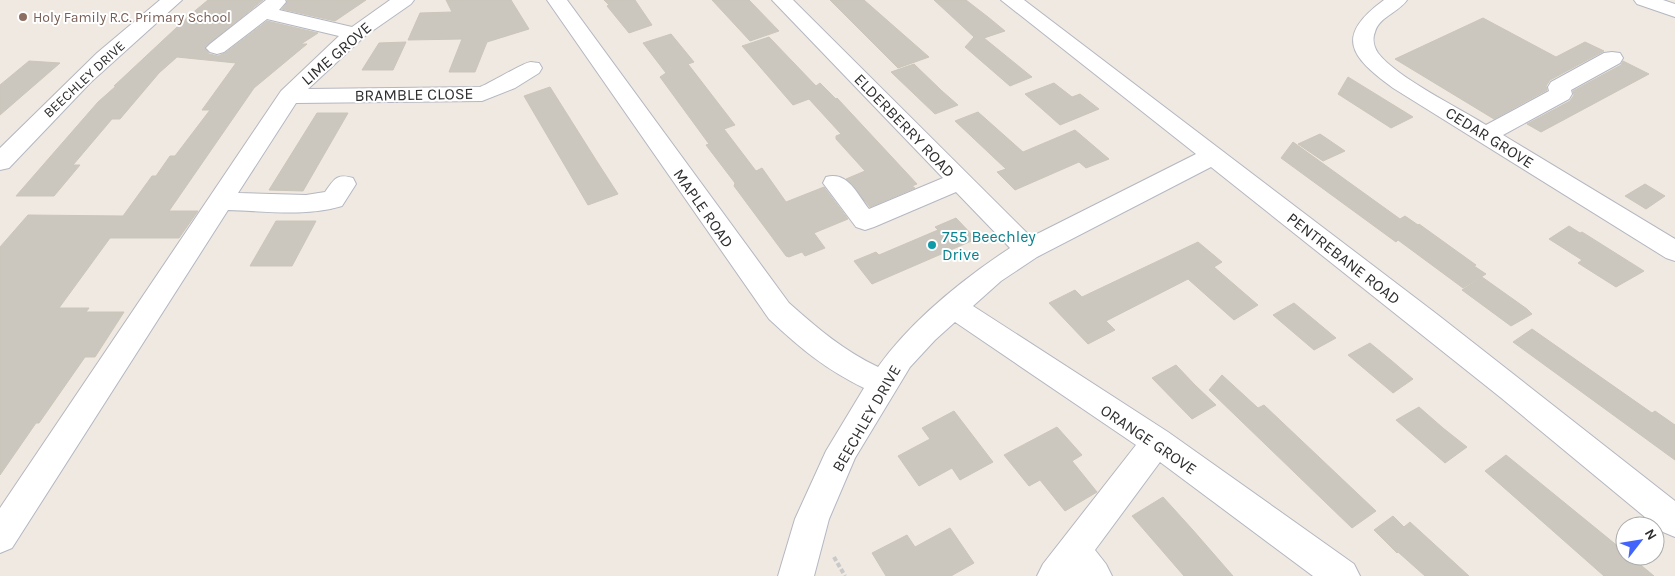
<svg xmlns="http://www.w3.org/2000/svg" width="1675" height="576" viewBox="0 0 1675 576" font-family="Karla,sans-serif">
<rect width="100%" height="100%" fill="#efe9e1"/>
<!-- building -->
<path fill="#cbc7bf" stroke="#cbc5ba" d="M208,0H263L205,47L209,54L218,56L225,53L267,21L318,33L301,44H307L254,88L169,211H198L179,238H110L59,308H89L86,312H124L95,357H85L39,423H36L0,475V247L28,215L123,216L152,176H156L170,156H175L210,110H202L236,63L177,57L159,73L120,119H112L73,165H80L54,196H16L98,102L116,86H114L190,15Z
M287,0H366L335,21L282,9L287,3Z
M446,0H511L529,29L487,42L475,72H449L462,39L408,40L420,13L452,12Z
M604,0H635L652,25L629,33L607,6L609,5Z
M712,0H749L779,31L750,41Z
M830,0H864L929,57L898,68Z
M934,0H966L988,17L1005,31L984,38L1032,77L1010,86L965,47L974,37Z
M1483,18L1556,57L1585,42L1604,51L1550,80L1546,86L1547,90L1494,119L1395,59Z
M671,34L694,62L688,64L735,125L724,129L756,171L762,168L786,202L824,187L848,219L814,233L825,248L805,256L802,252L789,257L786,256L734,186L735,183L706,145L709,144L660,77L666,73L643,43Z
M769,37L816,86L820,83L836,99L837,98L917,184L912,186L915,188L870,207L846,179L865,171L836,139V136L841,134L809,99L793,105L742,46Z
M406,42L393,70H362L379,43Z
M29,61L60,63L0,115V85Z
M1623,61L1649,74L1541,132L1527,124L1570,101L1574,95L1573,91L1621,65Z
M914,64L942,91L958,105L935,114L891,72Z
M1348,77L1413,117L1391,128L1338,94Z
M1054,83L1072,97L1080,94L1099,109L1060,125L1025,94Z
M550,87L596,160L618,194L588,205L524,96Z
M978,112L1023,152L1075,130L1109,159L1086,168L1079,162L1015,190L997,172L1006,169L955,121Z
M317,113H348L303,191L269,190Z
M1320,134L1326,138L1345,151L1323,161L1298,144Z
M1293,142L1400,219L1405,216L1418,225L1419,224L1476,265L1474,266L1486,274L1463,288L1398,240L1396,242L1281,158Z
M1645,184L1665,196L1646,209L1625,196Z
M956,218L976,239L872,284L854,261L876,252L879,255L938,230L935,227Z
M276,221H316L292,266H250Z
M1569,226L1580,233L1582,232L1644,271L1616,287L1578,263L1582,260L1549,239Z
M1198,242L1222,262L1214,267L1258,305L1234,320L1188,279L1106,321L1115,330L1088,344L1049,303L1075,290L1082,297Z
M1482,277L1527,309L1532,314L1511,326L1462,290Z
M1294,303L1336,338L1314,350L1273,315Z
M1532,329L1652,413L1655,411L1675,425V460L1513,342Z
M1370,343L1392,361L1413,379L1393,393L1348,355Z
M1176,365L1195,385L1216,405L1192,419L1152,378Z
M1222,375L1258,408L1264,405L1376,511L1352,528L1209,390Z
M1419,407L1443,428L1467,447L1445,463L1396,420Z
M954,411L993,462L960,480L952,468L919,486L898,456L930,439L922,428Z
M1057,427L1082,455L1072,461L1097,492L1065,511L1040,480L1029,486L1004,455Z
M1506,455L1625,552V556H1630L1654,576H1604L1485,471Z
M1163,497L1192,529L1233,576H1184L1132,516Z
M1393,516L1404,527L1410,522L1469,576H1425L1398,552L1397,553L1374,530Z
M950,528L974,563L951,576H886L872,553L907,535L915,547Z"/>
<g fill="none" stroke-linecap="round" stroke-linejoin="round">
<!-- minor casing -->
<g stroke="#b4b7c1" stroke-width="2">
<path id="minor" d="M160,0H182L91,82L9,168L0,170V148L97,53Z
M266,0H285L286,2L279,10L352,27L390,0H414L411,4L365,36L308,89L480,87C491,83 524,62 531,62C531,62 538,63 539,63L542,68L539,73L515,88L482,101L296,103L238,193L306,195L325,192C334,180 336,173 353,178L356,184L342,206C305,217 265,211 228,210L12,548L0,553V508L281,91L339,36L267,19L224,52L217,54L210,52L206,48L210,44Z
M547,0H567L789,303C817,328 844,351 878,367C911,321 963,279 1010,248L956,192L874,227L865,230L856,227L823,183L826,177C848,171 857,194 869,209L943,178L772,0H793L1031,237L1196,154L1001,0H1024L1438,315L1675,501V537L1663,532L1500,397L1211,167L1037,257L1001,281L973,306L1168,432L1354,564L1360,576H1313L1160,462L1095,550L1106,564L1112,576H1037L1043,564L1136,445L955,322L935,340L910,367L855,458L829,519L814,576H778L795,519L826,451L864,388C825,369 800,348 769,319Z
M1384,0H1407C1399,12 1379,17 1375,32C1372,39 1374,47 1378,53C1396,77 1459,108 1486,125L1549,91L1548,87L1551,82L1604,53L1612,52L1620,53L1623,58L1620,63L1571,90L1572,94L1569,99L1503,135L1675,239V261L1666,258L1393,88C1349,56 1335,36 1384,0Z
M1634,0H1663L1675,4V17L1637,4Z"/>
</g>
<!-- path -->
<path stroke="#c9c9c9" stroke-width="4" stroke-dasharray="4.5 2.5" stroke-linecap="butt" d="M834,557L845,576"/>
<!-- minor -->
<use href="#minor" fill="#fff" fill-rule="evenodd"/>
</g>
<!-- markers -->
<circle fill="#8d6e63" stroke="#fff" stroke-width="2" cx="23" cy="17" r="5"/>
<circle fill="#0f9aa8" stroke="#fff" stroke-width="2" cx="932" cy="245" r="5"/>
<g text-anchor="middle" stroke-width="4" stroke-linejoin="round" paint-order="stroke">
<!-- far-education labels -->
<g font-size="14" fill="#785e54" stroke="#fff" text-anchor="start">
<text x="33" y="22">Holy Family R.C. Primary School</text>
</g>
<!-- far-street labels -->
<g font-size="14" fill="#2e2e2e" stroke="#fff">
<text transform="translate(84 79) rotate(-43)" y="5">BEECHLEY DRIVE</text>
</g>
<!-- street labels -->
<g font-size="16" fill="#2e2e2e" stroke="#fff">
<text transform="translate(336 53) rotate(-41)" y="6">LIME GROVE</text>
<text transform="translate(414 94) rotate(-1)" y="6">BRAMBLE CLOSE</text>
<text transform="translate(905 125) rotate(46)" y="6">ELDERBERRY ROAD</text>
<text transform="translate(1490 137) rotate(32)" y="6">CEDAR GROVE</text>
<text transform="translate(704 208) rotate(55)" y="6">MAPLE ROAD</text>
<text transform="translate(1344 258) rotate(38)" y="6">PENTREBANE ROAD</text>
<text transform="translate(866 418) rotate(-60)" y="6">BEECHLEY DRIVE</text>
<text transform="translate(1149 439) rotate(34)" y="6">ORANGE GROVE</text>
</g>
<!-- culture labels -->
<g font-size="16" fill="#0d838f" stroke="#fff" text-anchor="start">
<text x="942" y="242">755 Beechley<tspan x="942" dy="18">Drive</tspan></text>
</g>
</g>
<!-- north arrow -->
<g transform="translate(1640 541) rotate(59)"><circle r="24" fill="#ffffff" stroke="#ababab"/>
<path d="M0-4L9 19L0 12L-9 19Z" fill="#4264fb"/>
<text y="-8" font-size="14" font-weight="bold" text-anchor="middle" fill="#2e2e2e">N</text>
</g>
</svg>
